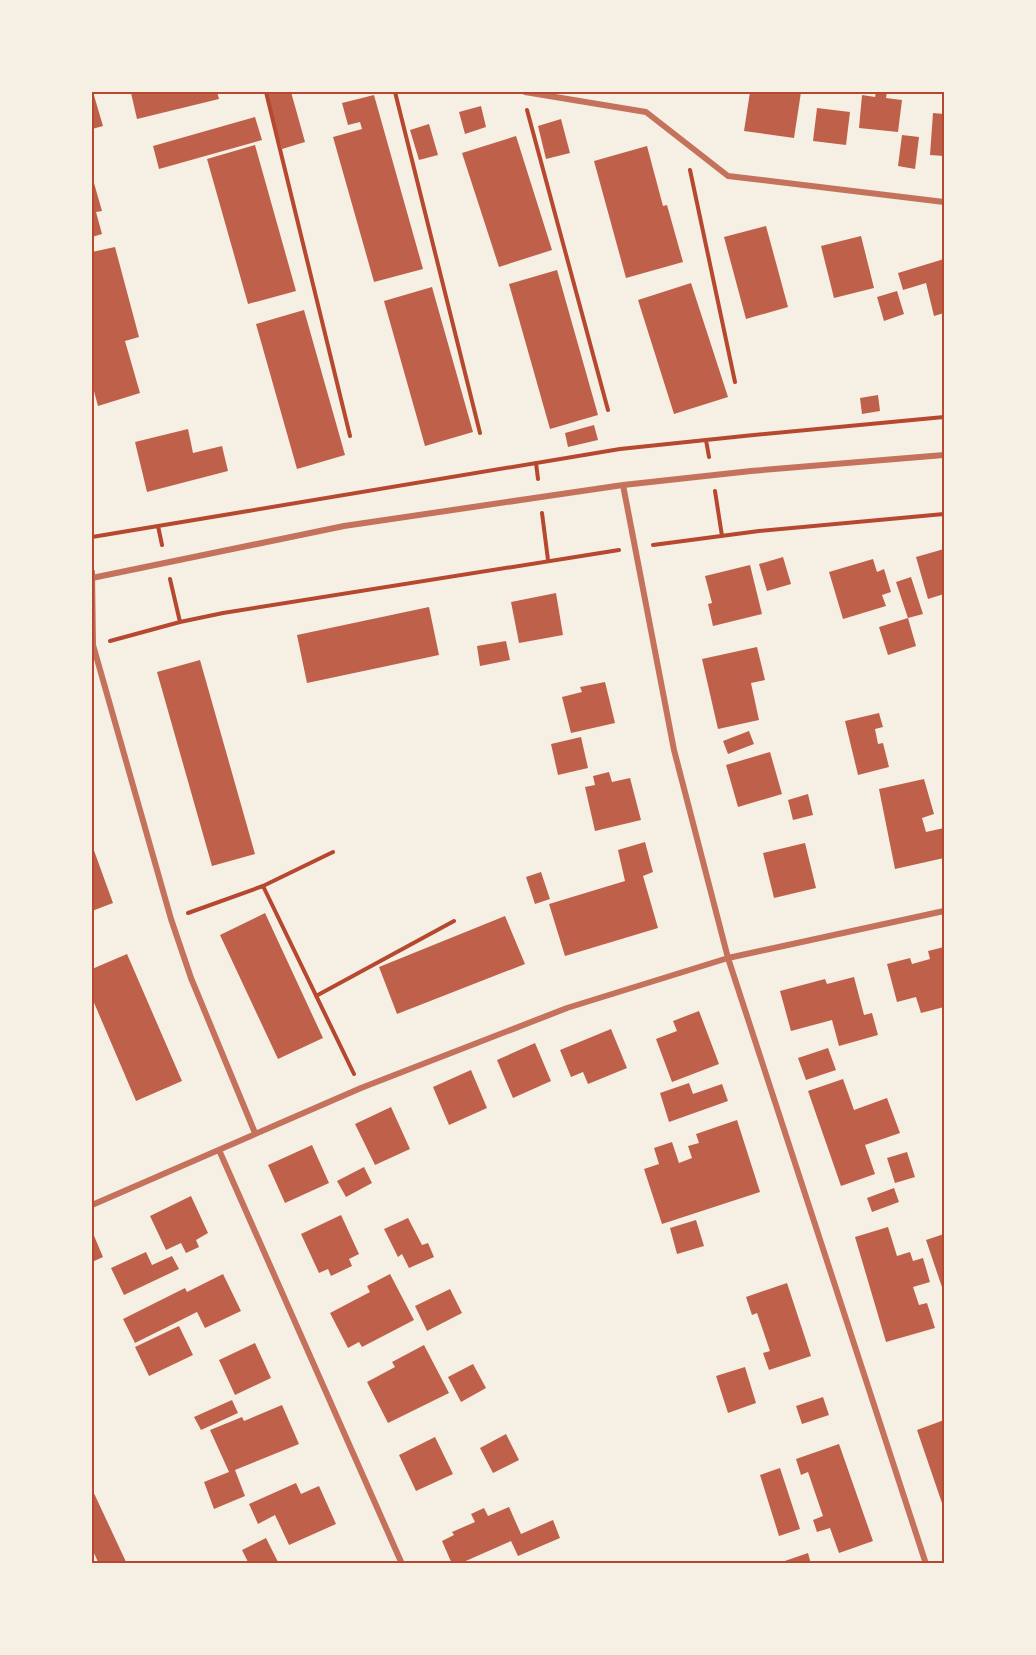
<svg xmlns="http://www.w3.org/2000/svg" width="1036" height="1655" viewBox="0 0 1036 1655" font-family="Raleway,sans-serif">
<rect width="100%" height="100%" fill="#f6efe4"/>
<!-- building -->
<path fill="#bf614a" d="M92,92H93L103,126L92,129Z
M137,92H217L219,99L137,119L131,93Z
M265,92H291L305,142L282,149Z
M750,92H801L794,138L744,131Z
M876,92H887L886,98L902,100L898,132L859,128L862,95L875,97Z
M374,95L423,269L374,282L333,137L362,129L360,122L348,125L342,103Z
M481,106L486,127L465,134L459,112Z
M817,108L850,112L846,145L813,141Z
M933,113L944,114V156L930,155Z
M255,117L262,140L159,169L153,146Z
M561,119L570,153L546,159L538,126Z
M429,124L438,155L419,160L410,130Z
M902,135L919,137L915,169L898,166Z
M516,136L552,250L499,267L462,153Z
M255,145L296,291L248,304L207,159Z
M647,146L663,206L667,205L683,262L626,278L594,161Z
M92,176L102,211L96,212L102,234L92,237Z
M766,226L788,307L746,319L724,237Z
M861,236L874,288L834,298L821,246Z
M115,247L139,337L125,341L140,393L98,406L92,384V252Z
M944,259V313L934,316L926,283L903,290L898,273Z
M557,270L598,415L550,429L509,284Z
M691,283L728,397L674,414L638,300Z
M432,287L473,432L425,446L384,301Z
M897,291L904,314L884,321L877,297Z
M304,310L345,455L297,469L256,324Z
M878,395L880,411L862,414L860,398Z
M594,425L598,440L568,447L565,433Z
M188,429L193,453L222,446L228,471L147,492L135,442Z
M944,549V594L928,599L916,557Z
M783,557L791,584L767,591L759,564Z
M873,559L877,572L884,569L891,592L882,595L886,606L843,619L829,572Z
M750,565L762,614L713,626L708,604L712,603L705,576Z
M911,577L923,614L908,618L896,582Z
M556,593L563,635L519,643L511,602Z
M429,607L439,655L307,683L297,635Z
M908,618L916,646L888,655L879,627Z
M506,641L510,660L480,666L477,646Z
M757,647L765,680L751,683L759,720L718,729L702,659Z
M200,660L255,854L212,866L157,672Z
M605,682L615,723L571,733L562,697L582,692L580,687Z
M879,713L883,727L875,729L878,744L883,743L889,767L858,775L845,721Z
M749,731L754,744L728,754L723,741Z
M581,737L588,768L558,775L551,744Z
M770,752L782,794L738,807L726,765Z
M609,772L612,782L630,778L641,820L595,831L585,787L595,785L593,776Z
M924,779L934,814L922,818L926,832L944,828V858L895,869L879,789Z
M808,794L813,815L793,820L788,800Z
M645,842L653,872L643,876L658,928L565,956L549,904L625,881L618,850Z
M805,843L816,888L774,898L763,853Z
M92,845L113,903L92,911Z
M541,872L550,899L535,904L526,877Z
M265,913L323,1038L278,1059L220,935Z
M505,916L525,964L397,1014L379,967Z
M944,947V1007L921,1013L916,997L897,1002L887,964L910,958L912,964L930,959L928,951Z
M127,954L182,1081L136,1101L92,998V969Z
M854,977L864,1015L872,1013L878,1035L839,1046L832,1020L791,1031L780,991L825,979L827,984Z
M699,1011L719,1064L672,1082L656,1039L677,1031L673,1021Z
M611,1029L627,1068L588,1084L583,1072L571,1077L560,1050Z
M535,1043L551,1081L513,1098L497,1060Z
M828,1048L836,1070L806,1080L798,1058Z
M471,1070L487,1108L449,1125L433,1087Z
M843,1079L854,1110L887,1098L900,1133L865,1145L875,1174L841,1186L808,1091Z
M689,1083L693,1094L722,1084L728,1101L669,1122L660,1093Z
M391,1107L410,1149L375,1165L355,1124Z
M737,1120L760,1192L662,1224L644,1169L659,1164L654,1148L672,1142L679,1163L692,1158L688,1146L699,1143L696,1134Z
M312,1145L329,1183L285,1203L268,1165Z
M907,1152L915,1177L895,1183L887,1158Z
M364,1167L372,1183L346,1197L337,1181Z
M894,1188L899,1202L872,1212L867,1198Z
M191,1196L208,1233L196,1240L199,1247L186,1253L181,1243L166,1250L150,1216Z
M341,1215L359,1254L349,1259L352,1266L331,1276L328,1269L319,1273L301,1234Z
M408,1218L422,1245L428,1243L434,1257L409,1268L402,1254L398,1257L384,1229Z
M696,1220L704,1246L677,1254L670,1228Z
M888,1227L897,1256L910,1252L913,1261L923,1258L930,1282L913,1287L919,1305L927,1303L935,1328L886,1342L855,1237Z
M92,1231L103,1257L92,1262Z
M944,1234V1293L926,1240Z
M146,1252L152,1265L172,1256L179,1269L124,1295L111,1268Z
M223,1274L241,1311L205,1328L197,1312L135,1343L123,1319L185,1288L187,1292Z
M390,1274L414,1320L362,1347L359,1342L348,1348L330,1313L370,1292L367,1286Z
M787,1283L811,1356L769,1370L763,1353L770,1351L757,1313L752,1315L746,1297Z
M450,1289L462,1313L427,1331L415,1306Z
M179,1326L193,1355L149,1376L135,1347Z
M255,1343L271,1378L235,1395L219,1360Z
M424,1345L449,1393L388,1423L367,1382L395,1367L392,1362Z
M473,1364L486,1388L461,1402L448,1377Z
M745,1367L756,1403L728,1413L716,1376Z
M823,1397L829,1415L802,1424L796,1406Z
M232,1400L238,1413L201,1430L194,1417Z
M282,1405L299,1444L235,1470L245,1496L214,1509L204,1482L229,1472L210,1430L242,1417L244,1421Z
M944,1420V1509L917,1430Z
M506,1434L519,1460L493,1473L480,1448Z
M435,1437L453,1474L416,1491L399,1455Z
M839,1444L873,1541L839,1553L830,1528L817,1532L813,1520L823,1516L808,1472L801,1475L796,1459Z
M780,1468L800,1529L779,1536L760,1475Z
M296,1483L301,1494L319,1486L336,1524L289,1545L275,1515L258,1524L249,1504Z
M92,1489L127,1564H99L92,1549Z
M509,1507L521,1534L553,1520L560,1538L518,1556L511,1541L459,1564H452L442,1541L454,1535L452,1532L475,1522L471,1514L484,1508L488,1516Z
M266,1538L279,1564H249L242,1550Z
M808,1553L811,1564H779V1563Z"/>
<g fill="none" stroke-linecap="round" stroke-linejoin="round">
<!-- path -->
<path stroke="#b5482f" stroke-width="4" d="M266,92L350,436
M395,92L480,433
M527,110L608,410
M690,170L735,382
M706,440L709,457
M536,463L538,479
M715,491L722,536
M542,513L548,560
M158,526L162,545
M92,537L620,449L744,436L944,417
M653,545L759,531L944,514
M170,579L180,622
M110,641L180,622L223,613L619,550
M263,886L354,1074
M188,913L263,886L333,852
M316,996L454,921"/>
<!-- minor -->
<path stroke="#c5725c" stroke-width="6" d="M525,92L646,112L728,176L944,202
M623,485L674,750L728,958L926,1564
M92,572L93,645L171,919L191,978L255,1133
M92,578L344,526L541,497L623,485L751,471L944,455
M219,1150L402,1564
M92,1205L361,1088L567,1008L728,958L944,911"/>
</g>
<!-- border -->
<rect width="1036" height="1655" fill="none" stroke="#f6efe4" stroke-width="186"/>
<rect x="93" y="93" width="850" height="1469" fill="none" stroke="#b5482f" stroke-width="2"/>
</svg>
